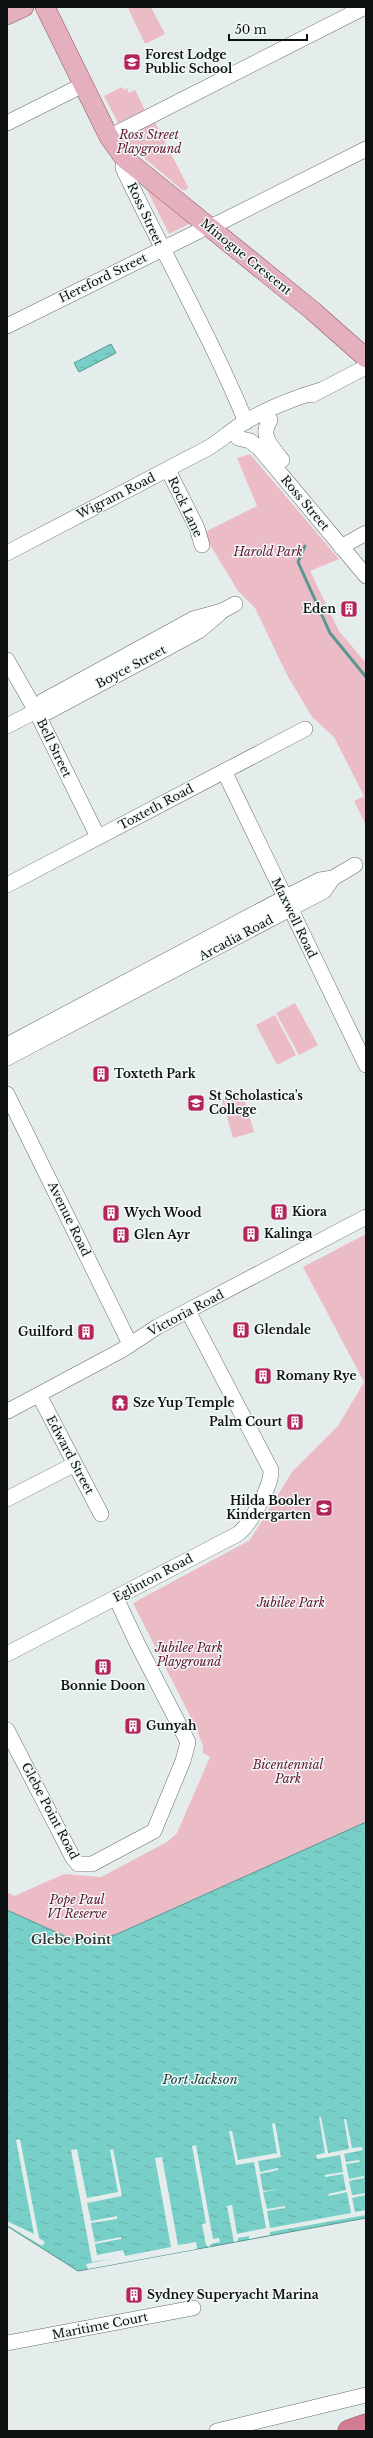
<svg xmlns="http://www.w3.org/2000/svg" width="373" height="2438" viewBox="0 0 373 2438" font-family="'Libre Baskerville',serif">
<defs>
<pattern id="water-ripples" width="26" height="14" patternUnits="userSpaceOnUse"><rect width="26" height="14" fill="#78cfc7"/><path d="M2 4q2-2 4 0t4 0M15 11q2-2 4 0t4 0" fill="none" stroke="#67b1aa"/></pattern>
</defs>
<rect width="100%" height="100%" fill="#e5edec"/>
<!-- park -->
<path fill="#ecbcc6" d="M130,7H151L165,34L145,44L128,8Z
M122,87L124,90L127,88L129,93L135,90L145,110L118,123L104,96Z
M155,122L188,187L186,190H182L130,146L128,138L131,134Z
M143,182L193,222L169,234Z
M250,454L339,559L310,571L339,631L366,663V825L354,801L364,796L334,737L312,717L287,675L255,608L238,591L203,533L257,506L237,458Z
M295,1003L318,1045L299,1055L276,1013Z
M275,1015L296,1055L277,1065L256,1025Z
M243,1094L254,1132L233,1138L222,1100Z
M366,1234V1822L115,1935L71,1939L7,1910V1892L14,1896L64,1874L101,1877L167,1842L177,1833L210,1757L203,1753V1746L196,1728L133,1603L250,1540L292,1472L338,1426L364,1382L303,1267Z"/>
<!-- water -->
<path fill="url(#water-ripples)" stroke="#589690" d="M111,344L116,353L79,372L74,363Z
M366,1822V2218L78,2271L7,2226V1910L71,1939L115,1935Z"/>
<!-- pier -->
<path fill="#e5edec" d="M319,2117H321L328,2153L349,2149L344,2119H346L352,2148L362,2147L363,2150L344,2154L346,2162L359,2160L360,2162L346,2164L349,2179L364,2176V2178L349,2181L352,2195L366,2193V2195L352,2198L355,2212L366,2210V2215L270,2232V2235L249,2239V2236L238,2238V2241L234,2242L227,2206L232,2205L237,2234L266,2228L254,2162L236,2165L229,2131H232L238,2160L277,2153L272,2124L275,2123L281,2157L258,2161L260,2172L278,2168V2170L260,2174L263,2191L282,2189L263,2192L267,2209L285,2206V2208L267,2211L270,2228L351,2213L347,2192L329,2196L328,2194L346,2190L343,2174L325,2177V2175L343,2172L340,2155L317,2159L316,2155L325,2153Z
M20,2139L39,2238L45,2242L42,2246L7,2225V2221L34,2234L16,2140Z
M196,2145L213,2239L219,2238L220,2242L211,2244L209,2247L206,2245L202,2224L206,2223L192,2146Z
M77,2149L87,2198L118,2192L110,2150L113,2149L122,2196L87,2203L91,2221L117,2216V2219L91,2223L95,2242L121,2237V2239L95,2244L97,2255L123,2250L125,2256L171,2247L155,2158L162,2157L178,2245L196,2242L197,2249L88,2269L86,2264L111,2259L92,2262L71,2150Z"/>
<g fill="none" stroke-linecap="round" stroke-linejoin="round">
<!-- stream -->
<path stroke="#589690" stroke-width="3" d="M305,546L298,562L330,633L366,677"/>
<!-- minor casing -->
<g stroke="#666d6c" stroke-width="16">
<path id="minor" d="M7,123L83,85
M109,137L365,7
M124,158L123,168C163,253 210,335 246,422
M208,226L219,223L366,149
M7,326L199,231
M312,395L366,367
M270,420C259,436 272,447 282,460
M238,438L250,441L259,448L366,576
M168,470L197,528L202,545
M341,547L366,533
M7,553L208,448C218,442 225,436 233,430C259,411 291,399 321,390
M7,660L36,711L98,837
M36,711L48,712L199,631L220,613
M7,726L36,711L43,701L193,619L222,611L235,604
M224,771L366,1065
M7,885L305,729
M7,1045L284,898L320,880L333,878L355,865
M7,1058L324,891L333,878
M7,1094L130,1344
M39,1395L101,1514
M7,1409L8,1411L122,1350L157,1327L366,1217
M7,1499L75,1464
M7,1654L236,1535C249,1528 272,1485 271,1470L188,1311
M7,1730L73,1858L78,1864H92L154,1831L183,1761L188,1742L138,1645L116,1598
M7,2343L193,2308
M217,2431L366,2395"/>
</g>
<!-- major casing -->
<g stroke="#8d5764" stroke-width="20">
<path id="major" d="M45,7L109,137L124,158L313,311L366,358
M7,15L24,7"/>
</g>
<!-- highway casing -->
<g stroke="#8d5764" stroke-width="23">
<path id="highway" d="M349,2431L366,2425"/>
</g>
<!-- minor -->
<use href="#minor" stroke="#fff" stroke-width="15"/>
<!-- major -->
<use href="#major" stroke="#e4b0bd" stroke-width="19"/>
<!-- highway -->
<use href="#highway" stroke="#d27c91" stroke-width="22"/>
</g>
<!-- icons -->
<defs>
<g id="school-square" transform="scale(0.9)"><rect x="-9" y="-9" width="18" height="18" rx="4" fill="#b32459" stroke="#f2faf9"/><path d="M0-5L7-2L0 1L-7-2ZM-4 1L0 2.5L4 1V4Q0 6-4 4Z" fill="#fff"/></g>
<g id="building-square" transform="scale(0.9)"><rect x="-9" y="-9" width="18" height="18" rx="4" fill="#b32459" stroke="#f2faf9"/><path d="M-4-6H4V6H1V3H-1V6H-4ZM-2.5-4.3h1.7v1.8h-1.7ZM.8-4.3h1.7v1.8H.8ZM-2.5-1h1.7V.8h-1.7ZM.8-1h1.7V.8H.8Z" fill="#fff"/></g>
<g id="temple-square" transform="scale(0.9)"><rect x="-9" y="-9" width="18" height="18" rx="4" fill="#b32459" stroke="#f2faf9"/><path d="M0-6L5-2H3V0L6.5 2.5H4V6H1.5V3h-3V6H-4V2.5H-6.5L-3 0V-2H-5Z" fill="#fff"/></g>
</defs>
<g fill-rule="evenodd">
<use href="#school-square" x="132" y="62"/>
<use href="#building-square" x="349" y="609"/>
<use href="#building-square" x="101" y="1074"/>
<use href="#school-square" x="196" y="1103"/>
<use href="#building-square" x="279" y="1212"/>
<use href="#building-square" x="111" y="1213"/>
<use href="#building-square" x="251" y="1234"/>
<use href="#building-square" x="121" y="1235"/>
<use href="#building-square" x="241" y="1330"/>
<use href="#building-square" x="86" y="1332"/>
<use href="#building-square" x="263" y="1376"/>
<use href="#temple-square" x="120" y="1403"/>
<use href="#building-square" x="295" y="1422"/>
<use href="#school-square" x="324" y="1508"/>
<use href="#building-square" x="103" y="1667"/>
<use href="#building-square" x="133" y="1726"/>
<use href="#building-square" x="134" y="2295"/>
</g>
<g text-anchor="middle" stroke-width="3" stroke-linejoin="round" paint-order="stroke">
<!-- poi labels -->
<g font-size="12" font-weight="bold" fill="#0e1111" stroke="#f2faf9" text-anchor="start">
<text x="145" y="59">Forest Lodge<tspan x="145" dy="14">Public School</tspan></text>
<text x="336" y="613" text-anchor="end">Eden</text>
<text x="114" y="1078">Toxteth Park</text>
<text x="209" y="1100">St Scholastica's<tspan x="209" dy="14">College</tspan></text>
<text x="292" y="1216">Kiora</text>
<text x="124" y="1217">Wych Wood</text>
<text x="264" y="1238">Kalinga</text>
<text x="134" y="1239">Glen Ayr</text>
<text x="254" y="1334">Glendale</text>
<text x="73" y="1336" text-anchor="end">Guilford</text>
<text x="276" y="1380">Romany Rye</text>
<text x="133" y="1407">Sze Yup Temple</text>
<text x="282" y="1426" text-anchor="end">Palm Court</text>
<text x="311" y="1505" text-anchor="end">Hilda Booler<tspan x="311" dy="14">Kindergarten</tspan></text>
<text x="103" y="1690" text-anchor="middle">Bonnie Doon</text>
<text x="146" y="1730">Gunyah</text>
<text x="147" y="2299">Sydney Superyacht Marina</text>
</g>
<!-- park labels -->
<g font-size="12" font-style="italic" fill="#641330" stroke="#f2faf9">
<text x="149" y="139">Ross Street<tspan x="149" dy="14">Playground</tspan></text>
<text x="268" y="556">Harold Park</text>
<text x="291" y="1607">Jubilee Park</text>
<text x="189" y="1652">Jubilee Park<tspan x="189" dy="14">Playground</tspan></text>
<text x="288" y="1769">Bicentennial<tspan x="288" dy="14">Park</tspan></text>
<text x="77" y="1904">Pope Paul<tspan x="77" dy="14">VI Reserve</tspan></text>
</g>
<!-- street labels -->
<g font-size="12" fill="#0e1111" stroke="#f2faf9">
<text transform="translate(145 214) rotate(65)" y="4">Ross Street</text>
<text transform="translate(246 257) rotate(39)" y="4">Minogue Crescent</text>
<text transform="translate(103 278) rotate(-26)" y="4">Hereford Street</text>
<text transform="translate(116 496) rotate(-27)" y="4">Wigram Road</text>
<text transform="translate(305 503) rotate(50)" y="4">Ross Street</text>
<text transform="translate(185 507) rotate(65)" y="4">Rock Lane</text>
<text transform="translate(131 667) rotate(-28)" y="4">Boyce Street</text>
<text transform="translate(54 748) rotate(64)" y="4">Bell Street</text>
<text transform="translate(156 807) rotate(-28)" y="4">Toxteth Road</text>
<text transform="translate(294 918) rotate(64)" y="4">Maxwell Road</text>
<text transform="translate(236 938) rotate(-28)" y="4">Arcadia Road</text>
<text transform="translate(69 1219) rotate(64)" y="4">Avenue Road</text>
<text transform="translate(186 1313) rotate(-28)" y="4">Victoria Road</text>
<text transform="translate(70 1455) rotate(62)" y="4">Edward Street</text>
<text transform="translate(153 1578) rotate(-28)" y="4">Eglinton Road</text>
<text transform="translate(50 1811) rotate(62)" y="4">Glebe Point Road</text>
<text transform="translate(100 2326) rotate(-11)" y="4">Maritime Court</text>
</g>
<!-- neighbourhood labels -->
<g font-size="13" font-weight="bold" fill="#323837" stroke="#f2faf9">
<text x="71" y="1944">Glebe Point</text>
</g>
<!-- water labels -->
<g font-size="13" font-style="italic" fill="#19423f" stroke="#f2faf9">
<text x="200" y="2084">Port Jackson</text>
</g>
</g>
<!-- border -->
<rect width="373" height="2438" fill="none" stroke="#0e1111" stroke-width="16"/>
<!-- scale -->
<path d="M229 34v6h78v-6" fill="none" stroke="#0e1111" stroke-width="2"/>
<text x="235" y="34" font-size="12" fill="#0e1111" stroke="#f2faf9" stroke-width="3" paint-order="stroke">50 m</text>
</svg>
